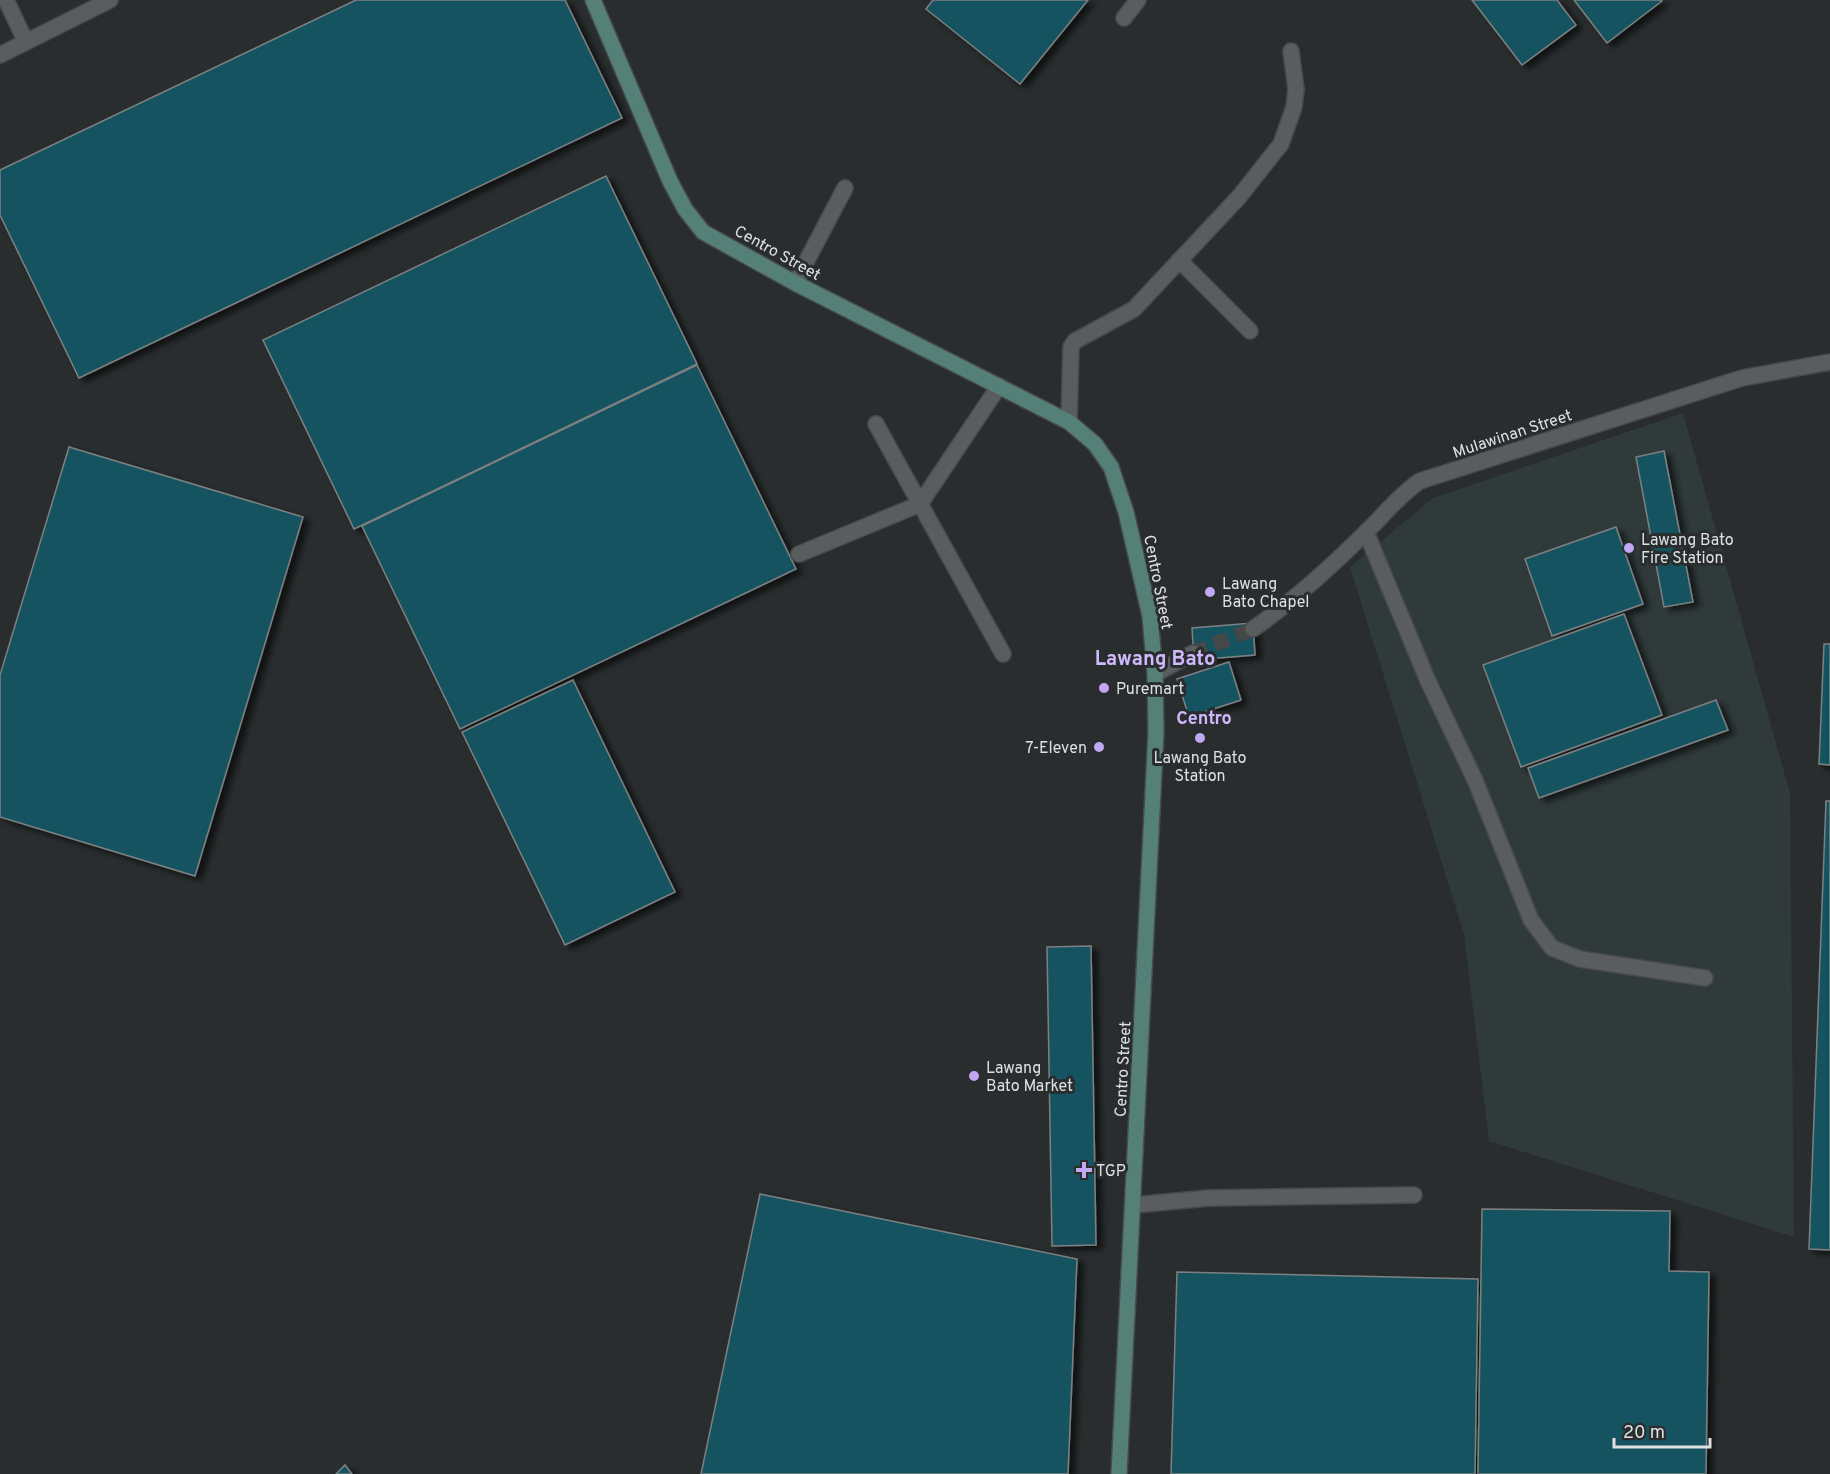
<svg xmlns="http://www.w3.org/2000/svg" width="1830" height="1474" viewBox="0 0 1830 1474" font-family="Overpass,sans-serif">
<defs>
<filter id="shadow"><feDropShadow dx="6" dy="4" stdDeviation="3" flood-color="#0009"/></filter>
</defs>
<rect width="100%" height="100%" fill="#292d2d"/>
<!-- built -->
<path fill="#303a3a" d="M1683,413L1790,793L1794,1237L1489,1141L1464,934L1350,567L1433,498Z"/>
<!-- building -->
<path fill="#185361" stroke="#7c8081" stroke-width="1.5" filter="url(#shadow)" d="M356,0H565L622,118L79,378L0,215V170Z
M933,0H1088L1020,84L926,9Z
M1472,0H1557L1576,25L1522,65Z
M1574,0H1662V1L1607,43Z
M606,176L697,364L354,529L263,340Z
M697,365L796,569L460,729L362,526Z
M69,447L303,517L195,876L0,817V675Z
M1664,451L1693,602L1664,607L1636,457Z
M1616,527L1643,604L1552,636L1525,559Z
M1624,614L1662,715L1521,767L1483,665Z
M1253,623L1255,655L1194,660L1192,628Z
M1824,644H1830V765L1819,764Z
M1229,662L1241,700L1189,717L1177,679Z
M573,680L675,892L565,945L462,732Z
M1716,700L1728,730L1539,798L1528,768Z
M1826,801H1830V1250L1809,1249Z
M1091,946L1096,1245L1052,1246L1047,947Z
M760,1194L1077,1259L1068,1474H701Z
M1482,1209L1670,1211L1669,1271L1709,1272L1706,1474H1478Z
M1177,1272L1478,1279L1475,1474H1171Z
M345,1465L352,1474H336Z"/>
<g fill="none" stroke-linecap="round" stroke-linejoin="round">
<!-- street-tunnel -->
<path stroke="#444848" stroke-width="15" stroke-dasharray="15 8" stroke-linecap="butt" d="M1193,653L1253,629"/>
<!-- lane casing -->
<g stroke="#474a4a" stroke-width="18">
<path id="lane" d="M6,0L26,42
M1124,18L1138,0
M1179,260L1250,331
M795,283L845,188
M1069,422L1071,347L1075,341L1134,309L1239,197L1281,144L1294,107L1296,89L1291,51
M876,424L1003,654
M1366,532L1428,681L1475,780L1531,920L1552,948L1580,959L1705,978
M799,554L920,504L999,386
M1134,1205L1209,1198L1414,1195"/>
</g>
<!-- street casing -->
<g stroke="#474a4a" stroke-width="18">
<path id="street" d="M0,55L110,0
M1253,629C1293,601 1331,567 1366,532C1384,515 1399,495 1420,481L1742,378L1830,362
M1155,674L1193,653"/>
</g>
<!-- secondary casing -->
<g stroke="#474a4a" stroke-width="18">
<path id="secondary" d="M593,0L670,181L685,209L703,232L795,283L1069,422L1095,444L1111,467L1126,512L1150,616L1155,674L1156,732L1119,1474"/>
</g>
<!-- lane -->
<use href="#lane" stroke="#595d5d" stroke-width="15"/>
<!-- street -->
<use href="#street" stroke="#595d5d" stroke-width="15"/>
<!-- secondary -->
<use href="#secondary" stroke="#548077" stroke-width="15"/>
</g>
<!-- markers -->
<g fill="#c0a8f4" stroke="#292d2d" stroke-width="2">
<circle cx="1629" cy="548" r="6"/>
<circle cx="1210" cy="592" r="6"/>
<circle cx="1104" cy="688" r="6"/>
<circle cx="1200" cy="738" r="6"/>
<circle cx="1099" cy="747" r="6"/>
<circle cx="974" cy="1076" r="6"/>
<path d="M1081 1161h6v6h6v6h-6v6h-6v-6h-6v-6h6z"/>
</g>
<g text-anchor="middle" stroke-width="6" stroke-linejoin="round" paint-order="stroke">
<!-- street labels -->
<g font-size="16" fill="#dfe1e1" stroke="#292d2d">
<text transform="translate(778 252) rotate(29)" y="6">Centro Street</text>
<text transform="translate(1512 433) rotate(-18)" y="6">Mulawinan Street</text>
<text transform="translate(1159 582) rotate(79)" y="6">Centro Street</text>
<text transform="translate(1122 1069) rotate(-87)" y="6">Centro Street</text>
</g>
<!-- poi labels -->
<g font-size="16" fill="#dfe1e1" stroke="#292d2d" text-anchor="start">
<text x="1641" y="545">Lawang Bato<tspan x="1641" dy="18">Fire Station</tspan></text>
<text x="1222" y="589">Lawang<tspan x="1222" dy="18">Bato Chapel</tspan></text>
<text x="1116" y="694">Puremart</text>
<text x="1087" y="753" text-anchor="end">7-Eleven</text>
<text x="1200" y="763" text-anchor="middle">Lawang Bato<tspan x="1200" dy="18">Station</tspan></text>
<text x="986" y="1073">Lawang<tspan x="986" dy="18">Bato Market</tspan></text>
<text x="1096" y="1176">TGP</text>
</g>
<!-- neighbourhood labels -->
<g font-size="18" font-weight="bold" fill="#ceb8fe" stroke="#292d2d">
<text x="1204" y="724">Centro</text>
</g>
<!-- quarter labels -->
<g font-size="20" font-weight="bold" fill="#ceb8fe" stroke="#292d2d">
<text x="1155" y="665">Lawang Bato</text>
</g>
</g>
<!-- scale -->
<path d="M1614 1438v9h96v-9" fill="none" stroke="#dfe1e1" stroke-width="3"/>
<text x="1623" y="1438" font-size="18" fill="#dfe1e1" stroke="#292d2d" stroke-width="4.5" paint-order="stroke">20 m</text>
</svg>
